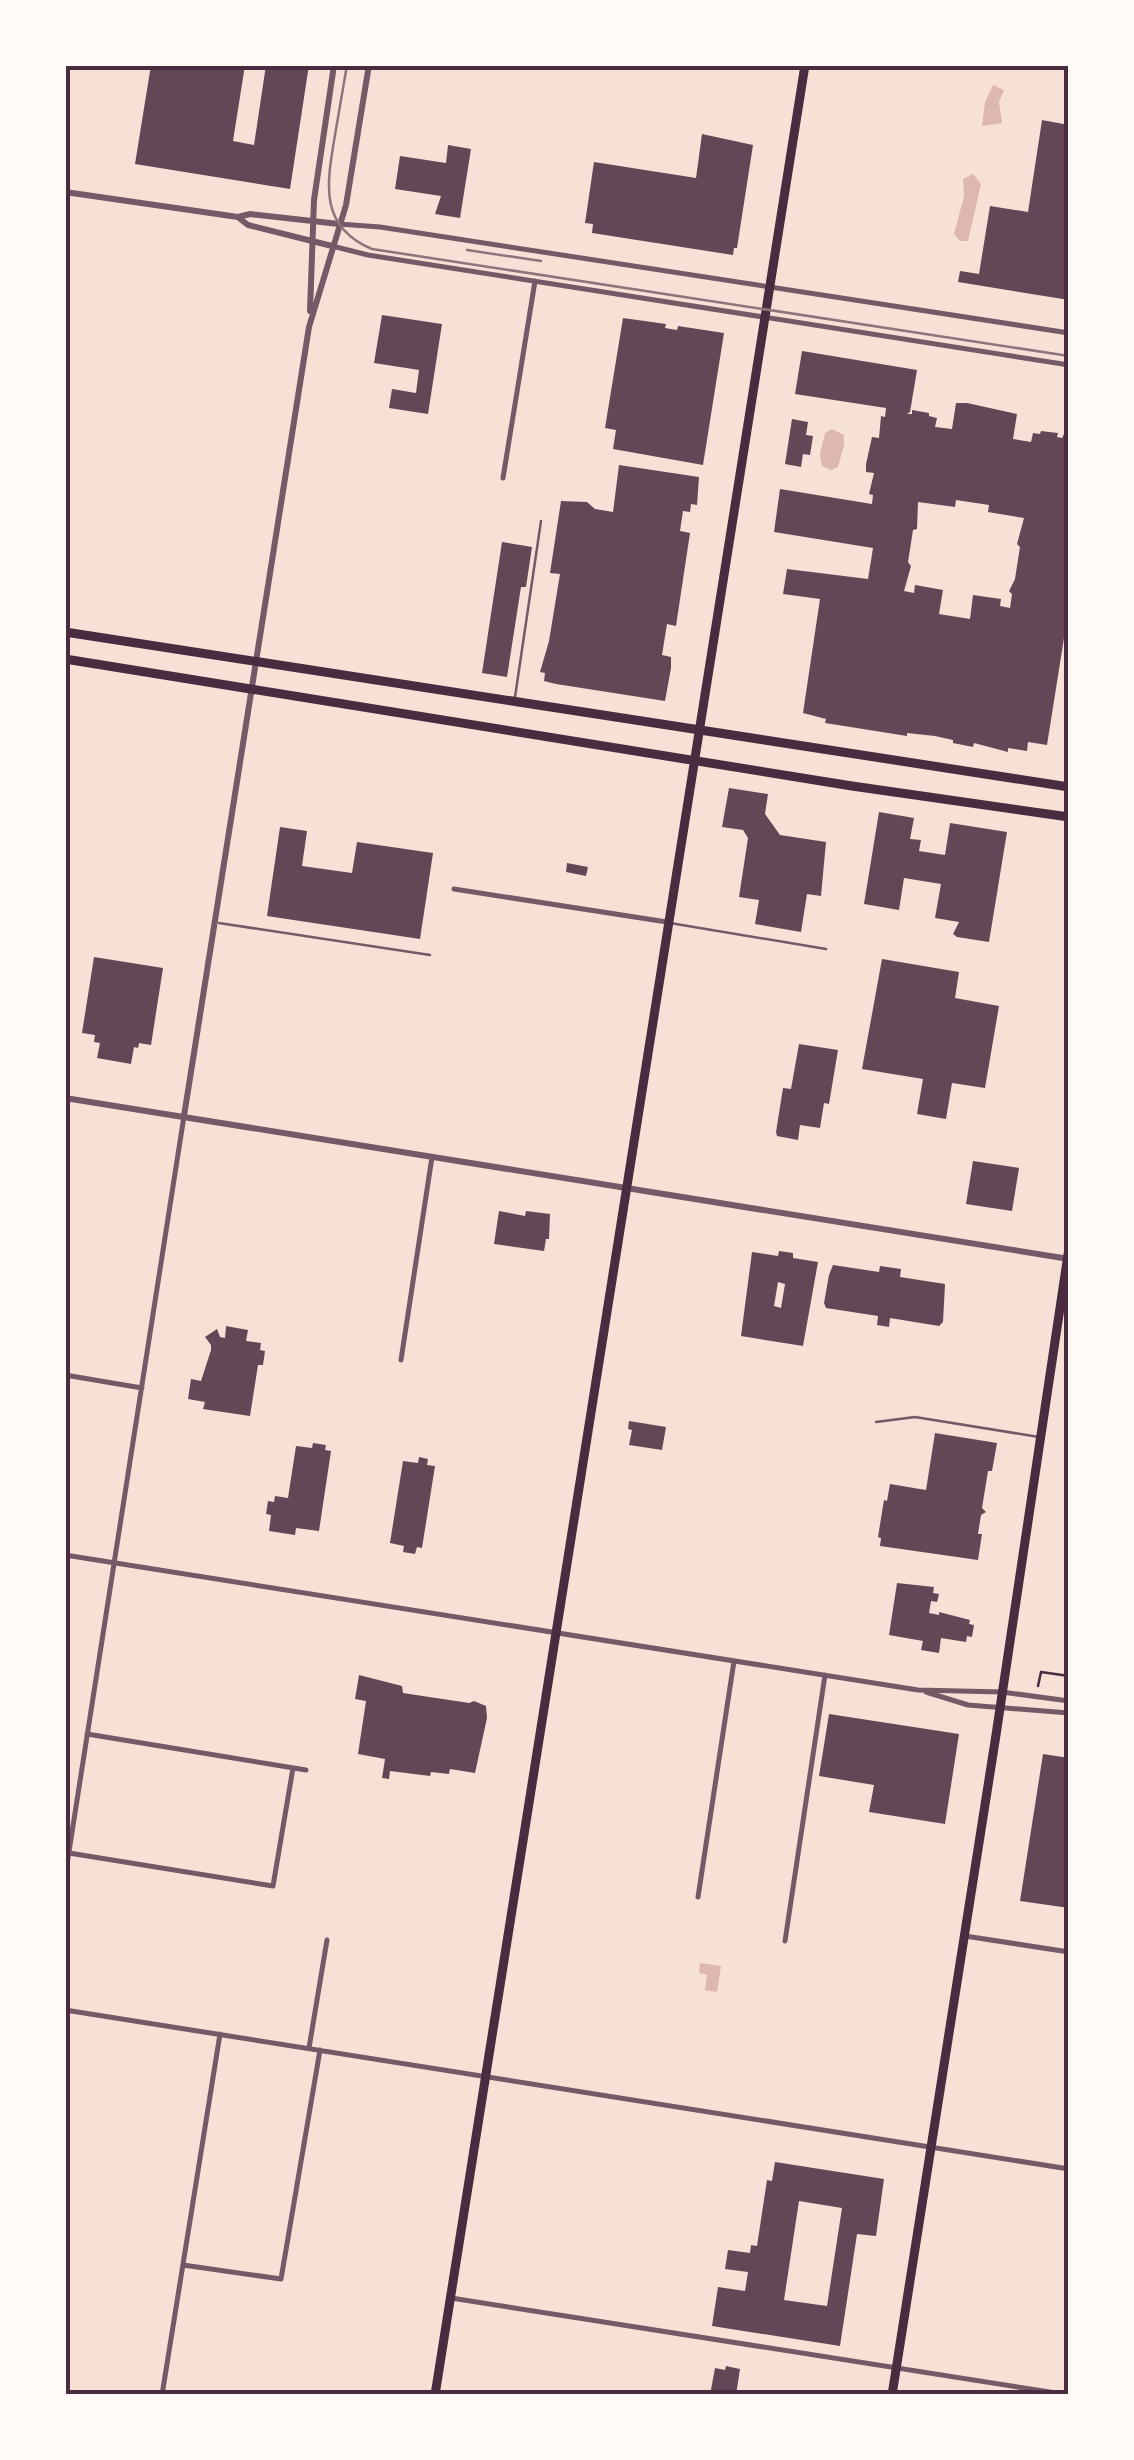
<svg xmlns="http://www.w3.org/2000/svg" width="1134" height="2460" viewBox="0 0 1134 2460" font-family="'PT Sans Narrow',sans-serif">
<rect width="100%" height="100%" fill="#f7e1d7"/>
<!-- water -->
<path fill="#dcb8b0" d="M993,85L1004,90L999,102L1002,123L982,126L985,102Z
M973,174L981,184L968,241H960L954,234L964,196L963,179Z
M832,429L844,435V445L838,467L831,470L822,466L820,454L825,433Z
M700,1963L721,1966L717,1992L705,1990L707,1975L699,1973Z"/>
<!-- building -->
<path fill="#644757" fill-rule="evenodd" d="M151,65H245L233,141L254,145L266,65H309L290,189L135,164Z
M1042,120L1069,125V300L958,282L960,271L979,274L990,206L1028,212Z
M702,134L753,145L737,248H734L733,255L592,233L593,224L585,223L594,162L696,178Z
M448,145L471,149L460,218L435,214L441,196L395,189L400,156L446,163Z
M382,315L442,324L428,414L389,408L392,389L416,393L419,370L374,363Z
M623,318L666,324L665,328L677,330L678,326L724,333L703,465L613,449L616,430L605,428Z
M802,351L917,370L910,412L907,414H912V410L929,413V416L937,418L935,427L952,429L956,403H967L1017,414L1013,439L1031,442L1033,433L1040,434L1041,431L1058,433L1057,437L1062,438L1069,424V639L1064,638L1047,745L1028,742L1027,751L1008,748V752L974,743L973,747L953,743V740L935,736L907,733V736L825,723L826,719L803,713L820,599L783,594L787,569L868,579L873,548L774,532L780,489L872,504L873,495L869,494L874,473L866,472V464L872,437L879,438L881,416L885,417L886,408L795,394ZM956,500L989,505L988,512L1024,518L1017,544L1020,547L1015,579L1009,591L1012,594L1010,608L1000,606L1001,599L973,595L970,619L939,614L943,590L915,585L914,593L904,591L911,566L908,562L913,530L917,529L918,502L955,507Z
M792,419L808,422L806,435L813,436L810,455L803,454L801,467L785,464Z
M619,465L699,477L697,505L691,504L690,512L683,511L680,531L690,533L676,626L667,624L662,655L671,657V668L665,701L556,684L544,681L545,673L540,672L549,641L560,574L550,573L561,501L587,502L595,509L613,512Z
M502,542L532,547L526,587H521L507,677L482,673Z
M729,788L768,794L765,814L780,835L826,842L821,896L807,894L801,932L755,924L759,900L739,897L748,838L743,830L722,827Z
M879,812L914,818L910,839L921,840L919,851L945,855L950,823L1007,832L989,942L957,937L953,934L959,922L935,918L941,884L904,878L899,910L864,904Z
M280,827L307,831L302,866L352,873L357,842L433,853L420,939L267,916Z
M567,863L588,867L586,876L566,872Z
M94,957L163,968L151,1045L139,1043L138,1048L134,1047L131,1064L97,1058L100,1043L94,1042L95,1035L82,1033Z
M882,959L959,972L955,998L999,1006L985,1088L952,1083L946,1119L917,1114L923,1079L862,1069Z
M799,1044L838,1050L829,1104L824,1103L820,1128L800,1125L798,1140L777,1136L776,1132L783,1088L791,1089Z
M973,1161L1019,1168L1012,1211L966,1204Z
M499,1211L525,1216L526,1211L550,1214L549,1239H546L544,1251L494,1244Z
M779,1251L793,1253V1258L818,1262L803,1346L741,1336L752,1252L778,1256ZM778,1282L785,1284L781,1308L774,1306Z
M833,1265L879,1272L880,1266L901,1269L900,1277L945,1284L943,1322L939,1326L890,1318L889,1327L877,1325L878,1316L826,1308L824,1303L829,1275Z
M226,1326L248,1330L246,1341L261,1343L260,1350L265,1351L263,1365H258L250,1416L203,1409L205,1402L188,1399L191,1379L201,1381L211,1350V1345L205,1337L217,1329L220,1337L225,1338Z
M629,1421L666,1427L662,1450L629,1445L632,1430L628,1429Z
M935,1433L997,1443L992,1471H988L982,1508L986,1512L981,1515L978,1534H982L978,1560L880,1546L881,1538L878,1537L884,1500L887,1501L890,1484L926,1490Z
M313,1443L326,1445L325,1450L331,1451L319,1531L296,1528L295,1535L269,1531L271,1515L266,1514L268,1501L274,1502L275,1496L288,1498L296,1446L312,1448Z
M419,1457L428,1459L427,1465L435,1466L422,1548L417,1547L415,1554L403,1552L404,1546L390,1543L403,1461L418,1463Z
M897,1583L934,1587L933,1593L939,1594L937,1602L931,1601L929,1613L939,1615V1612L970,1620L969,1624L974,1625L972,1637L967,1636L966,1642L941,1638L939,1653L921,1650L923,1641L889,1635Z
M359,1675L402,1686L403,1693L469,1703L474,1701L486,1706L487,1718L475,1773L450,1769L449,1774L431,1772L430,1776L390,1771L389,1779L382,1778L385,1759L358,1754L366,1701L355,1699Z
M829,1714L959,1734L945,1824L869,1812L874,1785L819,1776Z
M1043,1754L1069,1758V1908L1020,1901Z
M775,2162L884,2179L876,2236L857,2234L840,2346L712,2326L718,2287L745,2291L748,2272L725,2269L728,2250L750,2253L751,2245L757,2246L767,2180L772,2181ZM799,2201L842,2208L827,2306L784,2300Z
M726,2366L740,2369L736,2395H710L715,2368L725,2370Z"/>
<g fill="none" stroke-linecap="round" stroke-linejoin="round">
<!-- path -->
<path stroke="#4a2c40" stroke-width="2.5" d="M1038,1686L1041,1672L1069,1676"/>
<!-- service -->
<path stroke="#755966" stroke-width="2.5" d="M515,697L541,521
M219,923L430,955
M670,923L826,949
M876,1422L915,1417L1039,1437"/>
<!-- minor -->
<path stroke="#755966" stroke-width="5" d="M339,224L380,227L1069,333
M332,246L368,255L1069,365
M503,478L535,281
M454,889L667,922
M401,1360L432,1157
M65,1375L142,1388
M65,1555L918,1690L1002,1692L1069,1701
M926,1692L968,1705L1069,1713
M87,1734L306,1770
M69,1853L273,1886L293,1768
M65,1877L184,1116
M698,1897L734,1661
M965,1936L1069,1952
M785,1941L825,1675
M65,2010L1069,2169
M309,2048L327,1940
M183,2265L281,2279L320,2050
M451,2298L1069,2395
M162,2395L220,2034"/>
<!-- tertiary -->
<path stroke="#755966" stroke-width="6" d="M65,192L238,217L250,214L339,224
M239,218L248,225L332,246
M310,311L314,200L334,65
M65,1098L1069,1259
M184,1116L309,327L346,205L369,65"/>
<!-- primary -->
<path stroke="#4a2c40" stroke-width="9" d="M65,632L1069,787
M65,659L852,786L1069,817
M435,2395L805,65
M892,2395L996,1735L1069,1248"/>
<!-- tram -->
<path stroke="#8f747c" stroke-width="2.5" d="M347,65C343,88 339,112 335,135C327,183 318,226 372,249L1069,356
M467,250L541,261"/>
</g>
<!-- border -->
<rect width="1134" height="2460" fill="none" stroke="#fffaf5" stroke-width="135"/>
<rect x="68" y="68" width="998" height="2324" fill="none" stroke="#4a2c40" stroke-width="4"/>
</svg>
